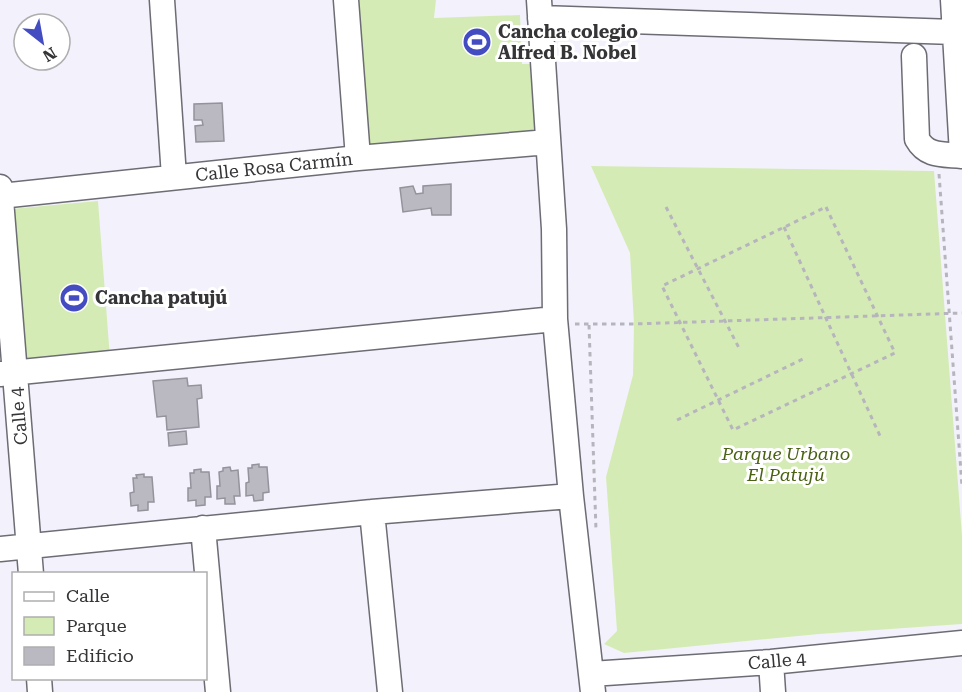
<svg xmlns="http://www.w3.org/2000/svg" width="962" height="692" viewBox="0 0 962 692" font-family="'Roboto Serif',serif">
<rect width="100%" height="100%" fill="#f3f2fc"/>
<!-- green -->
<path fill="#d5ebb5" d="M355,0H436L434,18L520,15L522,64H530L536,137L365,152Z
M591,166L934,171L962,536V624L819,634L624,653L604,644L617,631L606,477L633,375L634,324L630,253Z
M98,201L110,358L21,368L11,209Z"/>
<!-- building -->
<path fill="#bab8c1" stroke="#94939c" stroke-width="1.5" d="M222,103L224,141L196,142L195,126L203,125L202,120H194V104Z
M451,184V215H432L431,208L403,212L400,188L413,186L416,194L423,193V186Z
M187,378L188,386L201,385L202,398L197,399L199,427L167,430L166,416L157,417L153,381Z
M186,431L187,444L169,446L168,433Z
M259,464V467H267L269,492L263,493V500L254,501L253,495L246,496V483L249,482L248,468H252V465Z
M230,467L231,471L238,470L240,496H234L235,504H225V498L217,499V486H220L219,472L223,471V468Z
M201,469V472H209L211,497H205V505L196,506V500L188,501V488H191L190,473H194V470Z
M144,474V477H152L154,502H148V510L138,511V505L131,506L130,493L134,492L133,478H137L136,475Z"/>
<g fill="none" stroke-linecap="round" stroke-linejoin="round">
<!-- minor casing -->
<g stroke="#6c6c74" stroke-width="27">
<path id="minor" d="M162,0L174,177
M346,0L358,158
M539,0L554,229L555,319L571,496L593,692
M953,0L962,154
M540,18L954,32
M914,56L917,139C927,157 943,154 962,156
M0,187L31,574
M0,196L358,158L548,142
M0,374L555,319
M372,512L390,692
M203,528L218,692
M0,549L372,512L571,496
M771,662L773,692
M591,674L771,662L962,643
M39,678L40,692"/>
</g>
<!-- path -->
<path stroke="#b6b5bd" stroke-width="3" stroke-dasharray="4.5 4.5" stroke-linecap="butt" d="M939,174L962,486
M666,207L739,348
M826,207L895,353L733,430L662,286Z
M784,227L881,438
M575,324H634L962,313
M589,325L596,530
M677,420L803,359"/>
<!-- minor -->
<use href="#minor" stroke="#fff" stroke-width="24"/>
</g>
<!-- icons -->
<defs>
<g id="stadium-disc" transform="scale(1.5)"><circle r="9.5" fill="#444cc1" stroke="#fff"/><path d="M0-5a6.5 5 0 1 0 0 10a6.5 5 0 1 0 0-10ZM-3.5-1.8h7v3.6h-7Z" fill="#fff"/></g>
</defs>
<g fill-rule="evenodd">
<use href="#stadium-disc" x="477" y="42"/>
<use href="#stadium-disc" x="74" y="298"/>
</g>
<g text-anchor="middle" stroke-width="6" stroke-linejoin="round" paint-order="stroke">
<!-- poi labels -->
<g font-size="18" font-weight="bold" fill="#353538" stroke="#fff" text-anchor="start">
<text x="498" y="38">Cancha colegio<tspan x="498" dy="21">Alfred B. Nobel</tspan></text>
<text x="95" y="304">Cancha patujú</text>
</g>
<!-- street labels -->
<g font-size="18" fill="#353538" stroke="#fff">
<text transform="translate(274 167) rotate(-6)" y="6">Calle Rosa Carmín</text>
<text transform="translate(19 416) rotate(-95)" y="6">Calle 4</text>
<text transform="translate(777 661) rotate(-5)" y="6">Calle 4</text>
</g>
<!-- park labels -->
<g font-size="18" font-style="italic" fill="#496213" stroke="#fff">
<text x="786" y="460">Parque Urbano<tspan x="786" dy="21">El Patujú</tspan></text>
</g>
</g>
<!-- legend -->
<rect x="12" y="572" width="195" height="108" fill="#ffffff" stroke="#aeaeaf" stroke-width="1.5"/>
<rect x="24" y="592" width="30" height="9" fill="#ffffff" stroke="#aeaeaf" stroke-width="1.5"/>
<text x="66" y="602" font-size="18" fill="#353538">Calle</text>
<rect x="24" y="617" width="30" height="18" fill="#d5ebb5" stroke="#aeaeaf" stroke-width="1.5"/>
<text x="66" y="632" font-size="18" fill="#353538">Parque</text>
<rect x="24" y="647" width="30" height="18" fill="#bab8c1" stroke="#aeaeaf" stroke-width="1.5"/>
<text x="66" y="662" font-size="18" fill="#353538">Edificio</text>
<!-- north arrow -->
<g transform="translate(42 42) rotate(149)"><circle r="28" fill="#ffffff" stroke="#aeaeaf" stroke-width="1.5"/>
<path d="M0-4.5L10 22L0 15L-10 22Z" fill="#444cc1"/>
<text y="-9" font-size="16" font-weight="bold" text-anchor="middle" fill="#353538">N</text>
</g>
</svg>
